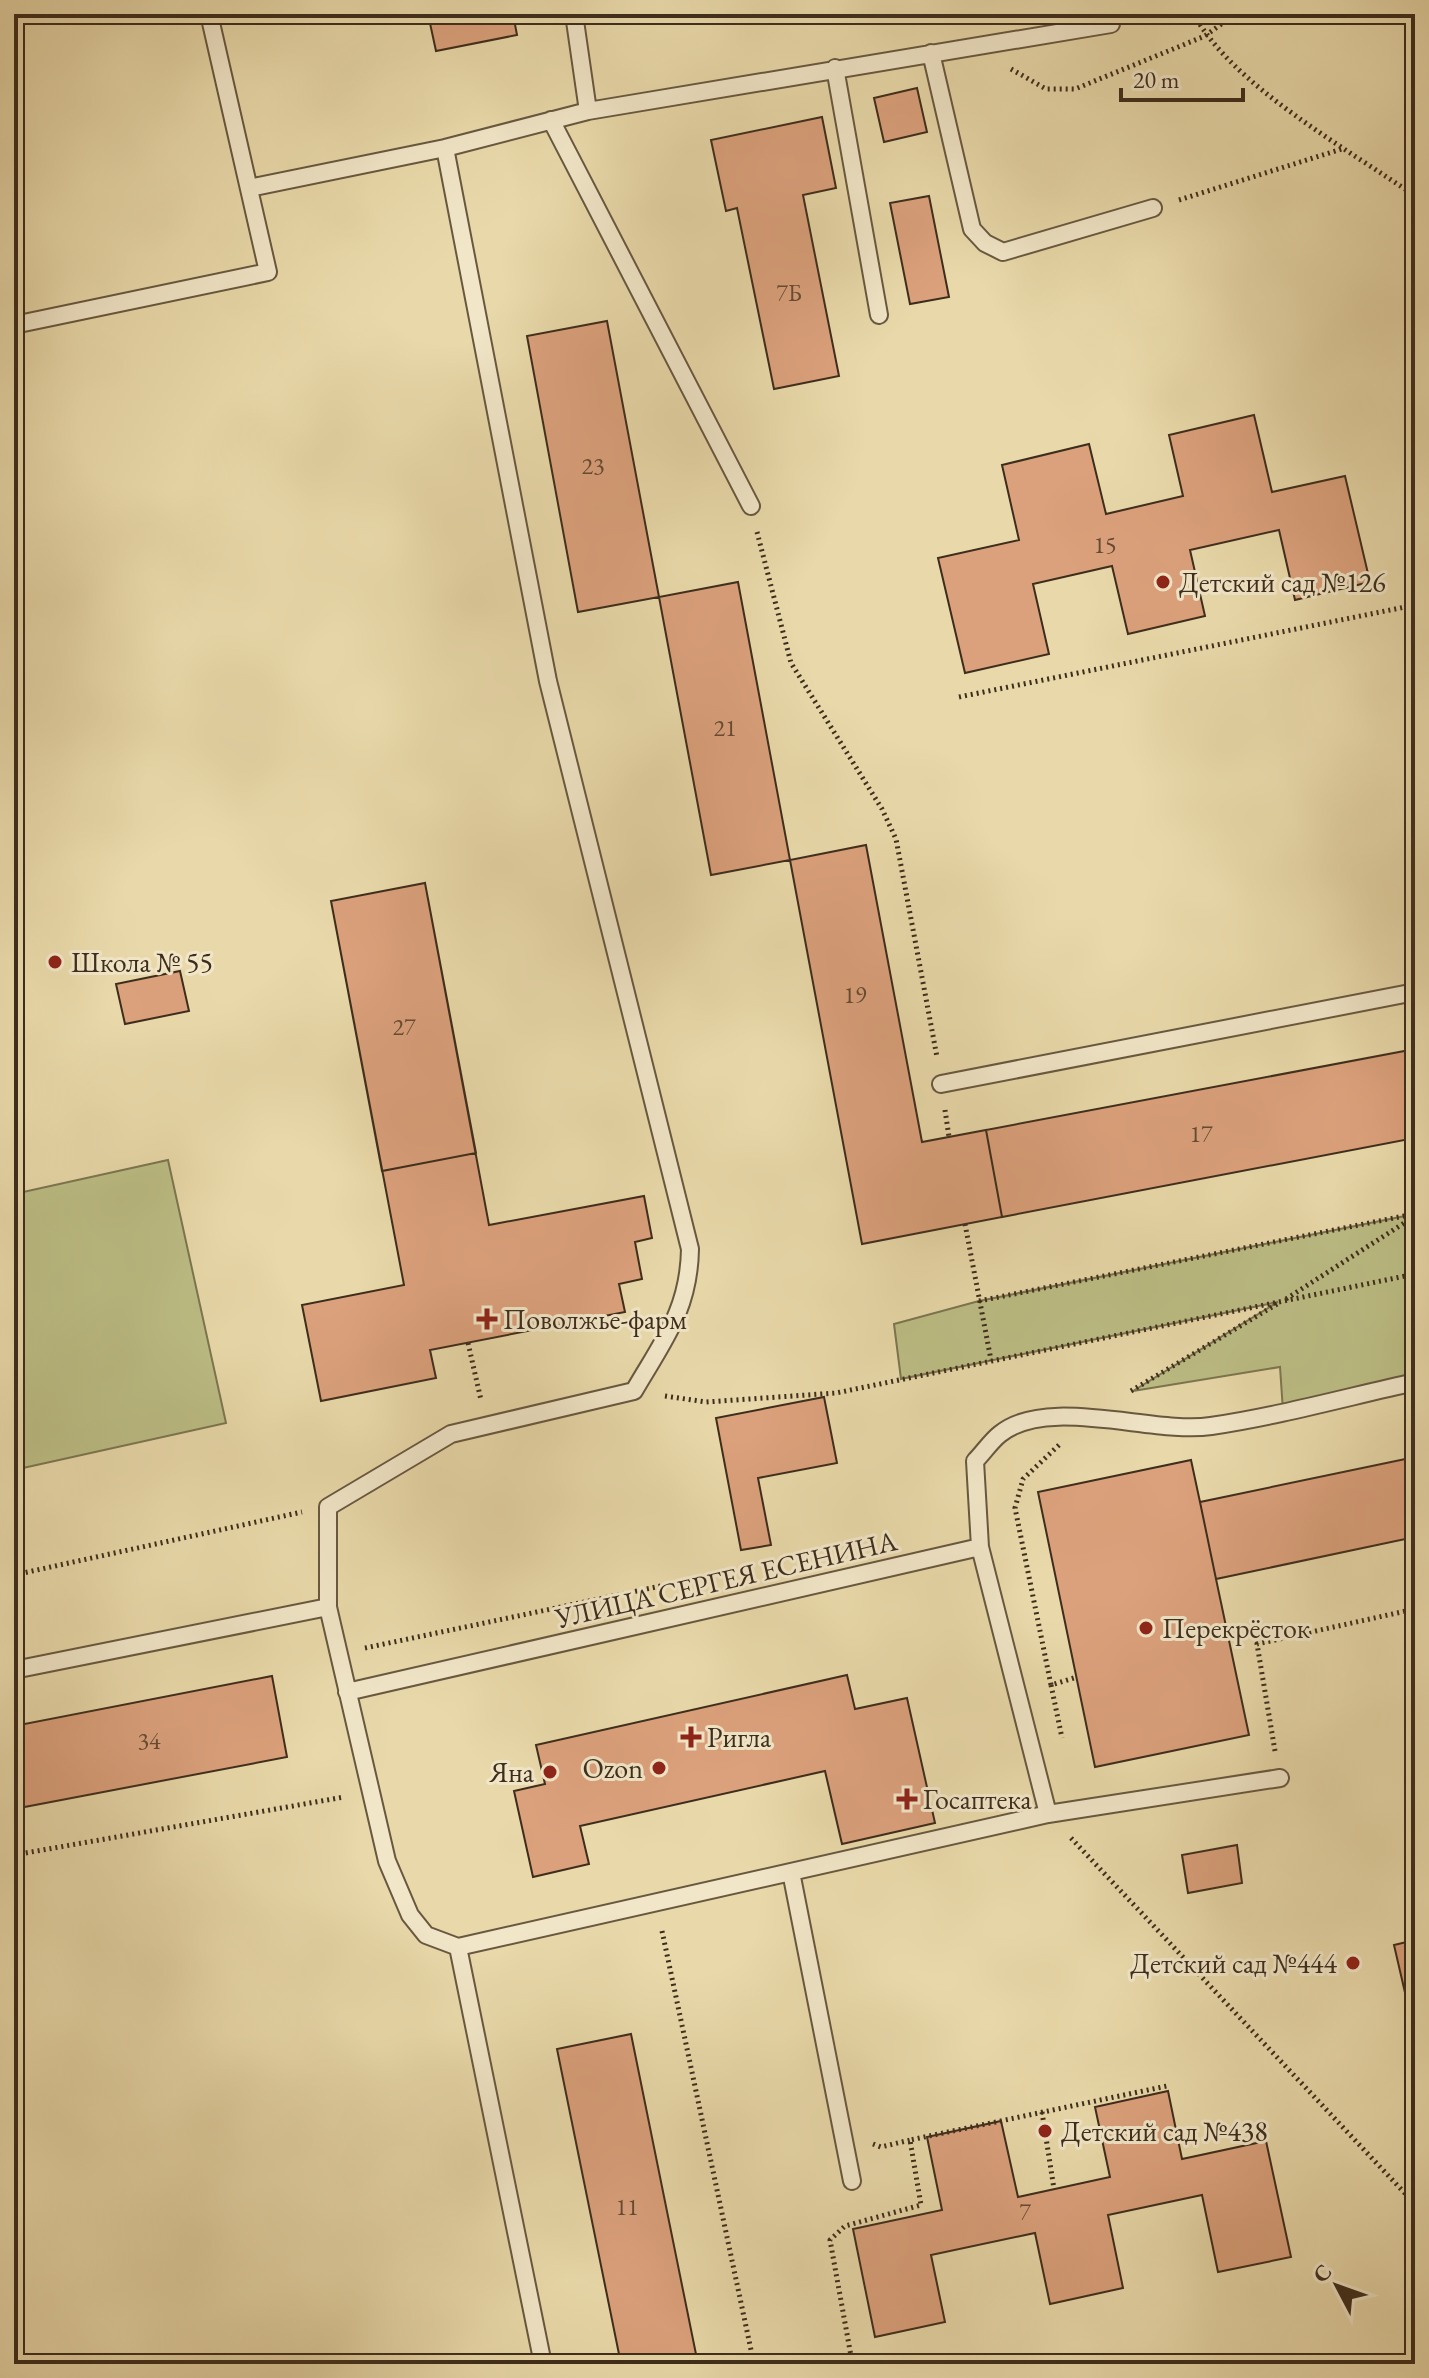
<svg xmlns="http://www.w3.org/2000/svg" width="1429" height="2378" viewBox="0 0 1429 2378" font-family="'EB Garamond',serif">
<rect width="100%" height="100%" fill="#e9d9aa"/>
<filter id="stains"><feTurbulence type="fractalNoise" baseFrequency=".0025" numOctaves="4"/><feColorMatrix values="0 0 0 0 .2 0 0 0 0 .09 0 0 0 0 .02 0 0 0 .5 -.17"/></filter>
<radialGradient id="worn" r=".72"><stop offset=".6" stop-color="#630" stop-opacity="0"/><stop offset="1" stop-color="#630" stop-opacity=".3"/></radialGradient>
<!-- green -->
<path fill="#bcbe85" stroke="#7c7650" stroke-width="2" d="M168,1160L226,1423L14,1470V1194Z
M1415,1214V1382L1283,1411L1280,1367L1133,1391L1278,1302L901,1379L894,1324L979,1301Z"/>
<!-- building -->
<path fill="#dba17c" stroke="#3d2d1c" stroke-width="2" d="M428,14H513L517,35L436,51Z
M917,88L927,132L884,142L874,98Z
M822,117L836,188L803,195L839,376L774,389L737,208L726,211L711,140Z
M929,196L949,297L910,304L890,203Z
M607,321L659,597L578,612L527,336Z
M1254,415L1272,492L1345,476L1370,582L1295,600L1279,530L1190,550L1205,616L1128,634L1112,566L1033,584L1049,654L965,673L938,558L1019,540L1002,465L1089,444L1106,514L1183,496L1169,435Z
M738,582L790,860L711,875L659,597Z
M866,845L922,1142L986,1130L1002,1217L862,1244L790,860Z
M425,883L476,1153L382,1171L331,901Z
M425,883L489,1225L644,1196L652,1238L635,1242L642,1279L619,1284L625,1312L430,1350L436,1378L321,1401L302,1305L404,1285L331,901Z
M180,971L189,1011L125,1024L116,984Z
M1415,1049V1138L1002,1217L986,1130Z
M824,1397L837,1463L758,1478L771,1545L741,1550L716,1418Z
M1415,1457V1537L1216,1579L1200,1502Z
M1415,1457V1537L1216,1579L1249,1735L1095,1767L1038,1492L1191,1460L1200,1502Z
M847,1675L855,1709L907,1698L935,1823L842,1844L825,1771L580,1826L589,1864L533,1877L514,1791L545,1784L536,1745Z
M272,1676L287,1757L14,1809V1726Z
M1237,1845L1242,1883L1188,1893L1182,1855Z
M1415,1940V2036L1394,1945Z
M631,2034L698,2364H621L557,2049Z
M1168,2091L1182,2159L1266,2141L1291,2257L1218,2272L1202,2195L1108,2215L1123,2288L1050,2304L1035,2233L931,2255L945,2322L875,2337L853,2229L942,2210L927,2137L1001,2121L1018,2197L1110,2177L1095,2107Z"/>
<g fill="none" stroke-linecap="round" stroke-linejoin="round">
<!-- service casing -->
<g stroke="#685840" stroke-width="20">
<path id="service" d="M931,53L972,229L985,243L1003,252L1153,208
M835,68L879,315
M588,111L1111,24
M551,120L751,506
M249,188L445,148L588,111L574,14
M14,325L268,272L209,14
M941,1084L1415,992
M980,1547L1048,1814
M328,1607V1507L451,1434L634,1391C663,1341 689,1310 690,1249L548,681L445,148
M14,1670L328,1607L387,1861L410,1915L426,1935L458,1947L1048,1814L1280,1778
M347,1692L980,1547L975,1461C983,1453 991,1441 1000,1434C1048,1395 1154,1435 1211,1426C1279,1416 1347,1397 1415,1382
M791,1872L852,2181
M458,1947L543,2364"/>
</g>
<!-- path -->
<path stroke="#3d2d1c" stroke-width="5" stroke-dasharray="2 4" stroke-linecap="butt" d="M1194,14C1231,85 1348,149 1415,196
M1011,69L1046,89H1075L1205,36L1235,14
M1179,200L1345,148
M757,532L791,663L882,809L896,839L937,1057
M959,697L1415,605
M945,1110L949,1137
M965,1224L991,1360
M1286,1299L1415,1216
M979,1301L1414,1214
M468,1343L481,1400
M1131,1391L1277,1304
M665,1396L706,1402L836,1393L1415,1274
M1059,1445L1023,1479L1015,1508L1051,1685L1077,1677
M14,1575L302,1512
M365,1648L699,1578
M1051,1685L1062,1738
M1275,1751L1257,1644L1415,1609
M1071,1838L1415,2204
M14,1855L344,1797
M662,1931L754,2364
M1042,2112L1054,2189
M873,2144L881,2147L910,2140
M847,2364L851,2356L830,2240L845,2226L921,2205L910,2140L1167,2086"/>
<!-- service -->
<use href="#service" stroke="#f1e6c8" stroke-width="16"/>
</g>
<!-- markers -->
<g fill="#8f2418" stroke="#f1e6c8" stroke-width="3">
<circle cx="1163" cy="582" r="8"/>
<circle cx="55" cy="962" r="8"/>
<path d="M483 1307h8v8h8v8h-8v8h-8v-8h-8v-8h8z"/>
<circle cx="1146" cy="1628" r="8"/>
<path d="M687 1725h8v8h8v8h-8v8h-8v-8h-8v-8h8z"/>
<circle cx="659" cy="1768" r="8"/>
<circle cx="550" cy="1772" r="8"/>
<path d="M903 1787h8v8h8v8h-8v8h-8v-8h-8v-8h8z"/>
<circle cx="1353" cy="1963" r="8"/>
<circle cx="1045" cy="2131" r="8"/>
</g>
<g text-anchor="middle" stroke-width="6" stroke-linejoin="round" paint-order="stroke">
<!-- number labels -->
<g font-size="24" fill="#644a34">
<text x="789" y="301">7Б</text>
<text x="593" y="474">23</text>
<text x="1105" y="553">15</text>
<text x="725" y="736">21</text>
<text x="855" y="1003">19</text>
<text x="404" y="1035">27</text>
<text x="1201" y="1142">17</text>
<text x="149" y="1749">34</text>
<text x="627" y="2215">11</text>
<text x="1025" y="2220">7</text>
</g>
<!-- poi labels -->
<g font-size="28" fill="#3d2d1c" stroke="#f1e6c8" text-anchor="start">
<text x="1179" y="592">Детский сад №126</text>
<text x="71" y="972">Школа № 55</text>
<text x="503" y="1329">Поволжье-фарм</text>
<text x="1162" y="1638">Перекрёсток</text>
<text x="707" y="1747">Ригла</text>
<text x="643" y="1778" text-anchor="end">Ozon</text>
<text x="534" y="1782" text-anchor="end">Яна</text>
<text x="923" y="1809">Госаптека</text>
<text x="1337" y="1973" text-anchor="end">Детский сад №444</text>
<text x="1061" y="2141">Детский сад №438</text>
</g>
<!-- street labels -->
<g font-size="28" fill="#3d2d1c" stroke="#f1e6c8">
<text transform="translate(726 1579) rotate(-13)" y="10">УЛИЦА СЕРГЕЯ ЕСЕНИНА</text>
</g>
</g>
<!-- margin -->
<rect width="1429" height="2378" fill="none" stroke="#e9d9aa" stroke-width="48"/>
<rect x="16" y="16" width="1397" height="2346" fill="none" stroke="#3d2d1c" stroke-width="4"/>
<rect x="24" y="24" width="1381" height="2330" fill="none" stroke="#3d2d1c" stroke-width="2"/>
<!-- north arrow -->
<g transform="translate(1337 2286) rotate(311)" stroke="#f1e6c8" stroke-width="6" paint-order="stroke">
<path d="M0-6L14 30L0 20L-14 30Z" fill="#3d2d1c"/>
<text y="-12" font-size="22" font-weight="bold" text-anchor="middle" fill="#3d2d1c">С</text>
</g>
<!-- scale -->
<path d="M1121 88v12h122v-12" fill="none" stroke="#3d2d1c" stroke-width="4"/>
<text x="1133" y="88" font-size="24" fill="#3d2d1c" stroke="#f1e6c8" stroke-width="6" paint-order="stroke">20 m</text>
<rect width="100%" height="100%" filter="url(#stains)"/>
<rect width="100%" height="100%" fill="url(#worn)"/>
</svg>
